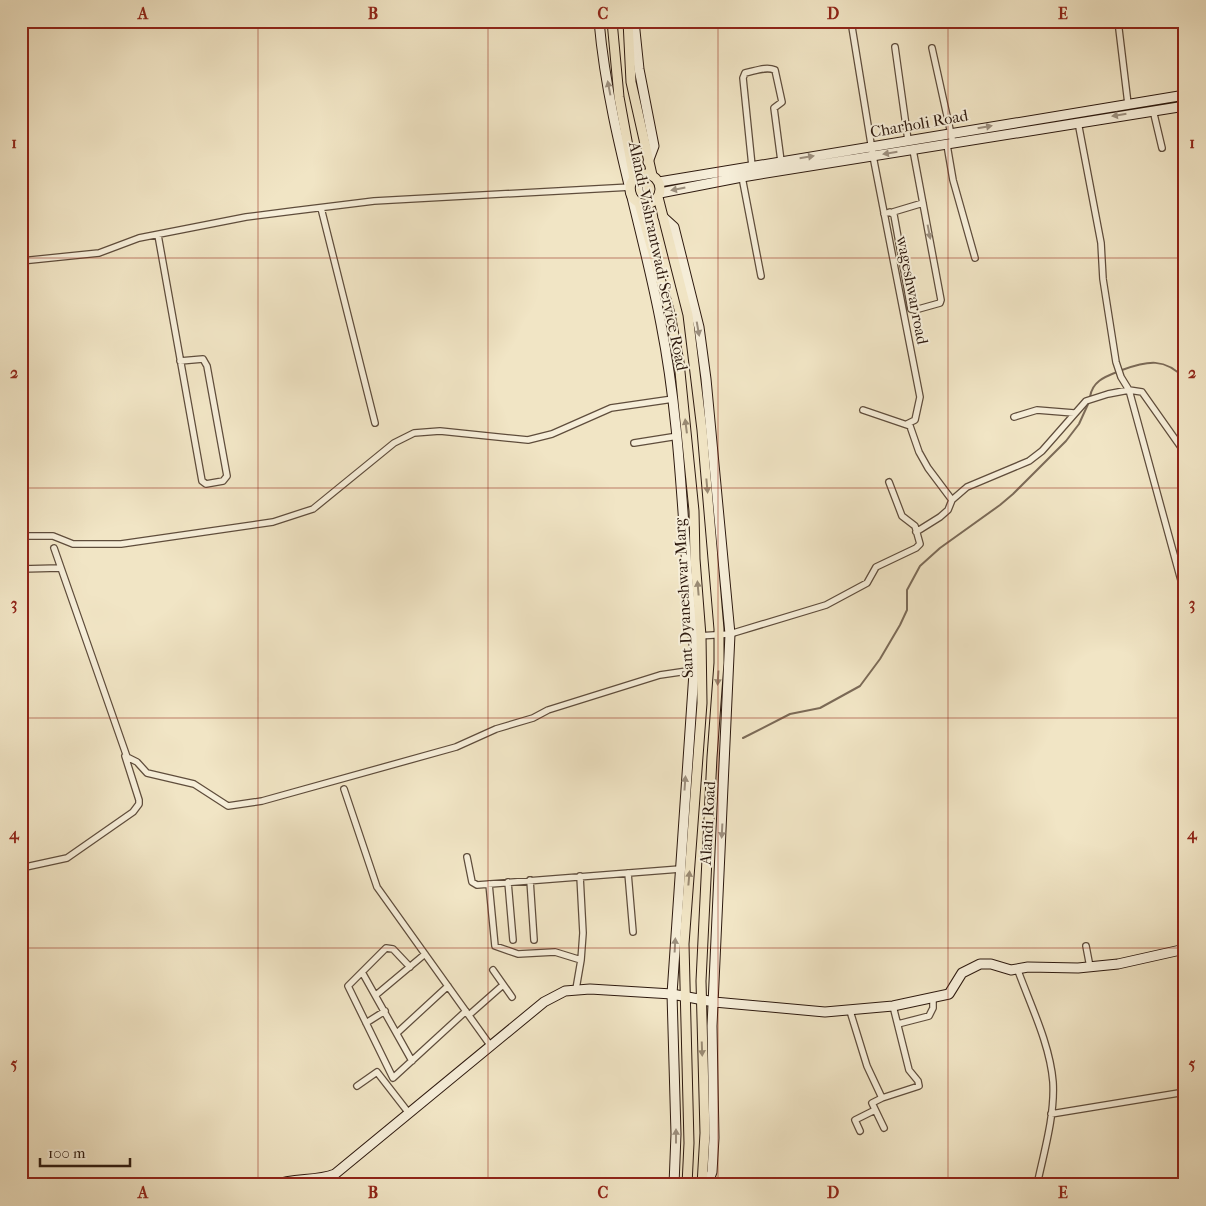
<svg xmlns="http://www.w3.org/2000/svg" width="1206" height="1206" viewBox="0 0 1206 1206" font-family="'IM FELL French Canon',serif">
<rect width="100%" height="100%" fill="#f1e5c5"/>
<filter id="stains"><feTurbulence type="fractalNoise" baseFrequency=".004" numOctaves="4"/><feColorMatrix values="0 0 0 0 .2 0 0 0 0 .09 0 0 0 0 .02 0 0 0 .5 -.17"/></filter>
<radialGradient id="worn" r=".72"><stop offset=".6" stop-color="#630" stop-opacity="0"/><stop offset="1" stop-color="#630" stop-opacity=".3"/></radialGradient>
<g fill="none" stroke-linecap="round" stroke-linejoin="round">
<!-- stream -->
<path stroke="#7b6a57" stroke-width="2" d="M1122,370C1147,361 1165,357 1185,379
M1090,397C1092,382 1104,377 1117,372
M743,738L790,714L820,708L860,686L880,659L900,625L907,610V590L920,566L940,548L1000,505L1013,494L1066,441L1079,424L1089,402"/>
<!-- street casing -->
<g stroke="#5f4d3c" stroke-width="8">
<path id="street" d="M851,21L873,156L920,397L915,420L907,424
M1118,21L1128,104
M895,47L908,140
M932,48L953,143
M1153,110L1162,148
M1078,122L1101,243L1103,279L1116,362L1121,377L1129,390L1185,595
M947,145L953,180L975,258
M752,166L743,78L745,73C755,71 766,66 775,70L782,102L774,108L781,161
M742,177L761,276
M321,208L375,423
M893,212L923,203
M884,214L890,212L894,215L911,309L915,310L940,303L941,300L913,150
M158,235L202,481L206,484L223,481L227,476L207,366L203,359L180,361
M21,261L99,253L139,238L246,217L293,211L374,201L631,187
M863,410L910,426L919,452L928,468L952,500
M1014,417L1037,410L1074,413
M634,443L678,436
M916,532L940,517L948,510L952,500L967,487L1029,461L1042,451L1086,401L1108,394L1129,390L1142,392L1185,453
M21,536H53L73,544H121L273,522L313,509L394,443L414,433L440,431L528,440L552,434L611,408L673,399
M54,548L127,757L137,762L147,773L194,784L228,806L262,801L456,747L496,729L533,718L548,710L660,675L694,670
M21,569L60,568
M698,636L730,634L826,605L867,583L876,567L916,548L920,544L915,526L902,516L889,482
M344,789L377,887L490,1045
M467,857L472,882L477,885L680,869
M21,868L67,858L133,812L139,804V800L125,756
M628,873L633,932
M580,876L583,933L581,960
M530,880L534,940
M508,882L513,940
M489,884L495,946L518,954L555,952L581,960L576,989
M1086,946L1090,967
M410,967L393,949L386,948L348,986L393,1078L466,1011
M1017,968C1030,1004 1050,1044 1053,1082C1055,1115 1044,1152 1037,1185
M493,970L512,997
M362,972L412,1061
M376,995L425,954
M850,1011L867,1066L882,1098L919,1086L918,1081L909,1070L893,1006
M469,1015L503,985
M366,1023L385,1011
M898,1024L929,1016L933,1008V999
M397,1033L448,986
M357,1086L377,1072L408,1112
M882,1098L872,1103L884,1128
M1051,1114L1185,1092
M860,1131L855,1120L875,1110"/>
</g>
<!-- secondary casing -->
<g stroke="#2e1a0f" stroke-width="11">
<path id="secondary" d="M599,21C608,125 642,223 661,324C677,405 681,486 687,568C689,598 693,628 695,658L672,994L676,1134L674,1185
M634,21L639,69L654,146L648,162
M659,182L1185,95
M660,193L742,177L1185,106
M663,217L674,227L699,327L706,379L730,634L712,1026L714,1138L712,1172L707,1185
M275,1185C294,1177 315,1182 335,1174L544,1002L565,991L590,989L672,994L714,1002L825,1012L893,1006L949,994L962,973L980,964H991L1011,970L1028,967L1078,968L1118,964L1185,949"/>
</g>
<!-- primary casing -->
<g stroke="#2e1a0f" stroke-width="11">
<path id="primary" d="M612,21L619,97L634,179
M628,21L631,82L652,175
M630 189a15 15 0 1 1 30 0a15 15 0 1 1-30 0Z
M658,197L688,315L702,430L719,629V663L712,757L701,981L705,1133L702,1185
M639,203L670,314L679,362L694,511L695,559L701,636L702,703L684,944L689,1143L687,1185"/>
</g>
<!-- street -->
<use href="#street" stroke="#f6eed9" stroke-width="5.5"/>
<!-- secondary -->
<use href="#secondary" stroke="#f6eed9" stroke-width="9"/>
<!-- primary -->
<use href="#primary" stroke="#f1e5c5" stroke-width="9"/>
</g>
<!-- one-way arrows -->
<defs><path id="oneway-solid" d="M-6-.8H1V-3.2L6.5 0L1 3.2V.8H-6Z" transform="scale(1.25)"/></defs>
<g fill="#9c8f7e">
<use href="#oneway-solid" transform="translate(609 88) rotate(-101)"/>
<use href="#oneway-solid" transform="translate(1119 115) rotate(171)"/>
<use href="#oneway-solid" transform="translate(985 127) rotate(-10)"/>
<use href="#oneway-solid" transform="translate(890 153) rotate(171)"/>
<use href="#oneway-solid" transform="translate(807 157) rotate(-9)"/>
<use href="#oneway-solid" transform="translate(678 189) rotate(169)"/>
<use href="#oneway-solid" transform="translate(929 232) rotate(79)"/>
<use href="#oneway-solid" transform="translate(698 329) rotate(80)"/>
<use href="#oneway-solid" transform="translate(685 783) rotate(-86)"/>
<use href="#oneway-solid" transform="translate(722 831) rotate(93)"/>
<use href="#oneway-solid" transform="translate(675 945) rotate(-87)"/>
<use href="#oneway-solid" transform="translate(676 1136) rotate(-90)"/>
</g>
<g fill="#998a73">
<use href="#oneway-solid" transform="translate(686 426) rotate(-97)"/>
<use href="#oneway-solid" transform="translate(707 486) rotate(85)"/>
<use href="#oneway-solid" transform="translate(698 588) rotate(-95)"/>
<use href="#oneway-solid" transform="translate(718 678) rotate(94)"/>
<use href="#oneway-solid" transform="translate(689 878) rotate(-85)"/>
<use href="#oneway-solid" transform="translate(702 1049) rotate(88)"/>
</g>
<!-- grid -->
<path fill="none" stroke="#8f2418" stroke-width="1" stroke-opacity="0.55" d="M258,21V1185M488,21V1185M718,21V1185M948,21V1185M21,258H1185M21,488H1185M21,718H1185M21,948H1185"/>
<g text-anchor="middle" stroke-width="4" stroke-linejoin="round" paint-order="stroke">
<!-- street labels -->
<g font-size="16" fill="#2e1a0f" stroke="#f6eed9">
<text transform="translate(919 123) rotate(-10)" y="6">Charholi Road</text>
<text transform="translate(659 256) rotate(78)" y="6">Alandi-Vishrantwadi Service Road</text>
<text transform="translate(913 290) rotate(79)" y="6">wageshwar road</text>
<text transform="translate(683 598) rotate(-93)" y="6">Sant Dyaneshwar Marg</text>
<text transform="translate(707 823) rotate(-87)" y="6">Alandi Road</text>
</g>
</g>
<!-- margin -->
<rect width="1206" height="1206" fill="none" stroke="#f1e5c5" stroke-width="55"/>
<!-- scale -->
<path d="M40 1158v8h90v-8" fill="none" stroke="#2e1a0f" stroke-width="2.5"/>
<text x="48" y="1158" font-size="15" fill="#2e1a0f" stroke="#f6eed9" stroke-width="4" paint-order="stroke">100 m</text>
<rect x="28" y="28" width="1150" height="1150" fill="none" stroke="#8f2418" stroke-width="2"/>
<g font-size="16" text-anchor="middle" font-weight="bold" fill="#8f2418">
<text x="143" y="19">A</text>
<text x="373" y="19">B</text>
<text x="603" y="19">C</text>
<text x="833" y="19">D</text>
<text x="1063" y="19">E</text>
<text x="14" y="148">1</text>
<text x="1192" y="148">1</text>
<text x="14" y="378">2</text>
<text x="1192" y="378">2</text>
<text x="14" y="609">3</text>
<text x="1192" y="609">3</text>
<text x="14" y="839">4</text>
<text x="1192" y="839">4</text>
<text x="14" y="1069">5</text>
<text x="1192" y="1069">5</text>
<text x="143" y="1198">A</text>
<text x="373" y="1198">B</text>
<text x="603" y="1198">C</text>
<text x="833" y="1198">D</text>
<text x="1063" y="1198">E</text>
</g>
<rect width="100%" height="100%" filter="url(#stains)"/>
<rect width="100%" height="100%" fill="url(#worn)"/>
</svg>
